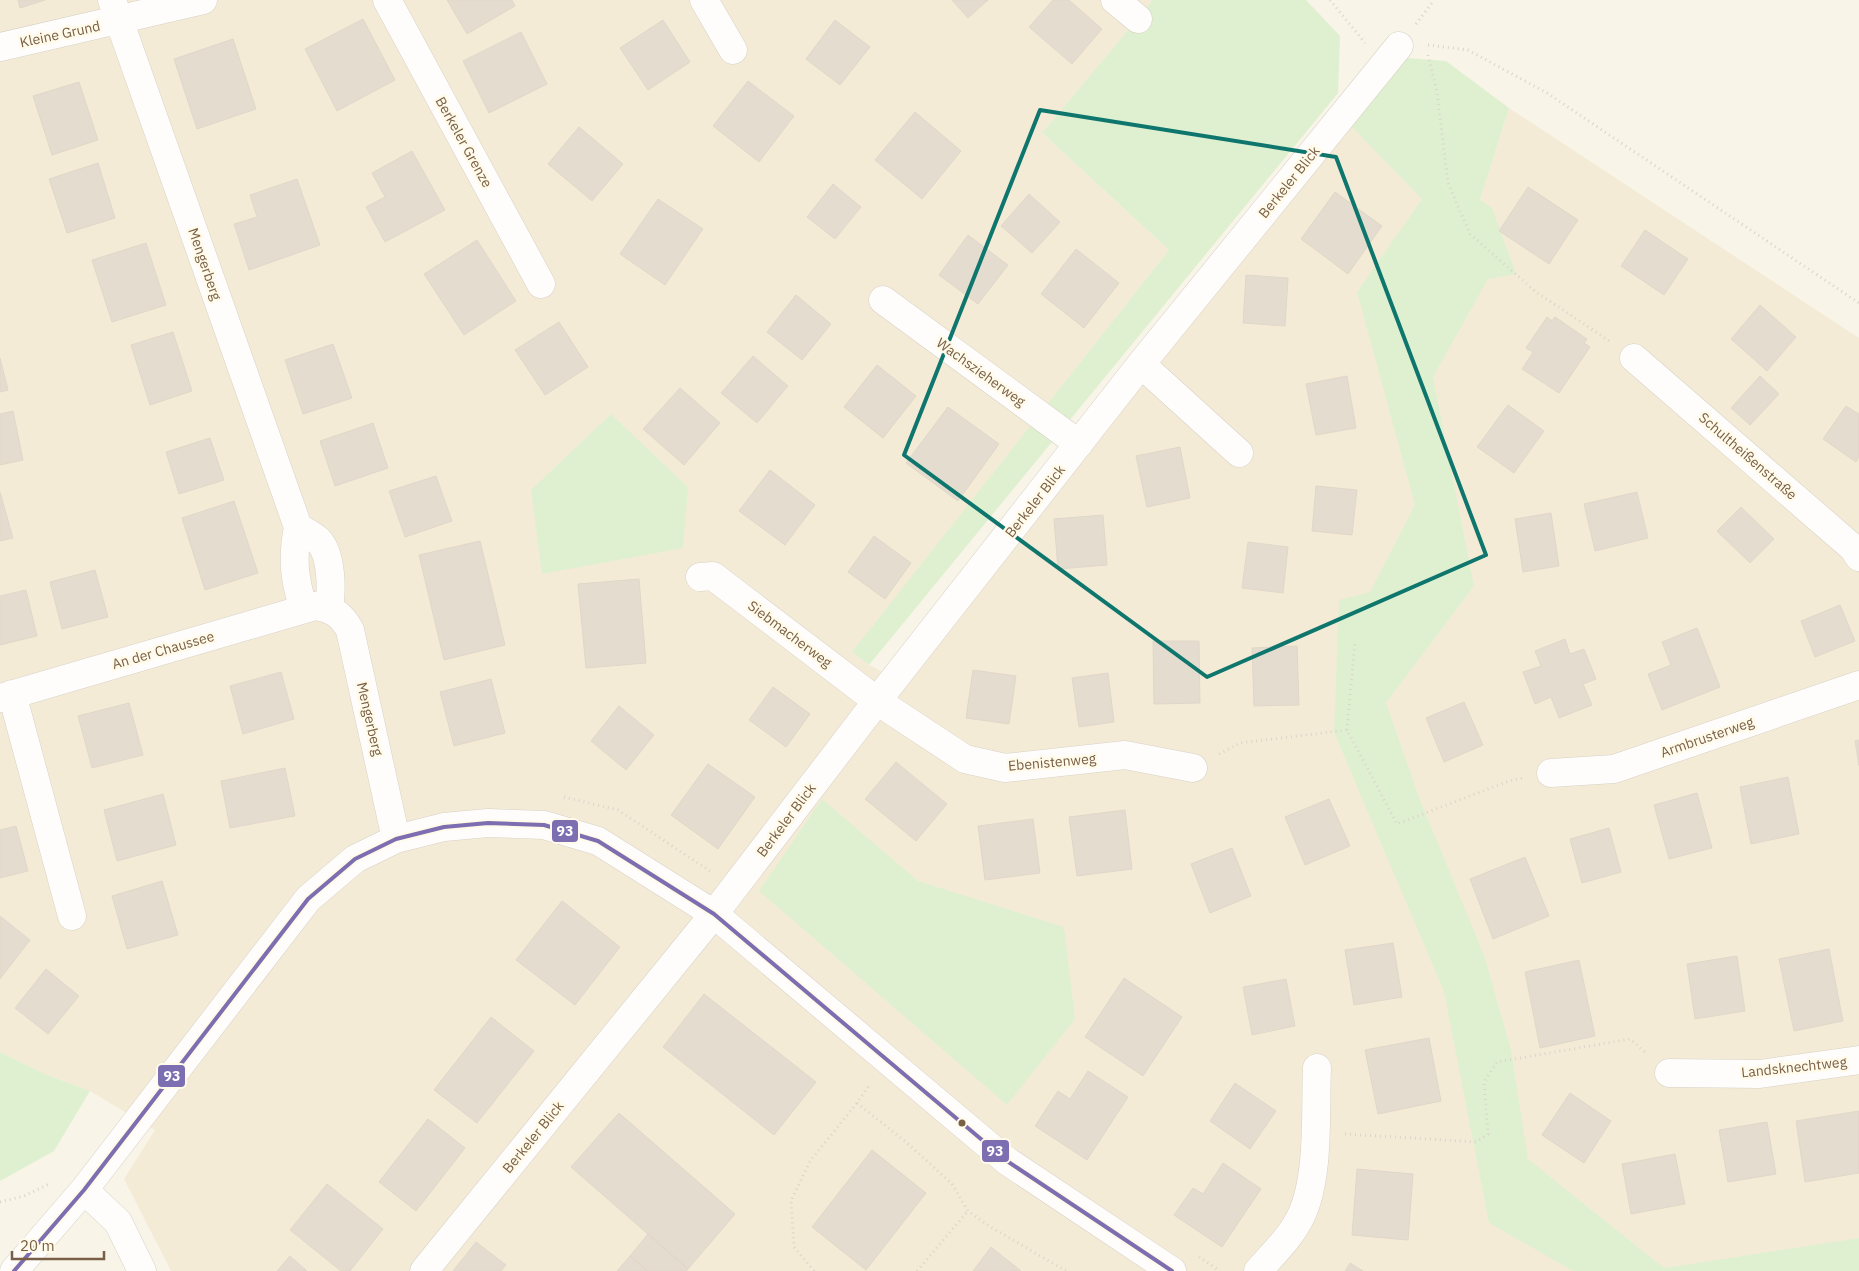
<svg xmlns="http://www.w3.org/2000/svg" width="1859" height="1271" viewBox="0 0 1859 1271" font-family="'IBM Plex Sans',sans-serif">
<rect width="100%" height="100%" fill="#f8f4e7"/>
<!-- residential -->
<path fill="#f4ebd7" d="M0,0H1153L1042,133L1169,250L853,652L869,665L900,681L1346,121L1480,200L1509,108L1859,338V1271H171L124,1179L155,1130L90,1091L45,1074L0,1052Z"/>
<!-- green -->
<path fill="#dff0d0" d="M1153,0H1306L1340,36L1338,93L869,665L852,652L1169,250L1042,133Z
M1407,58L1446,61L1509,108L1480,200L1492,208L1516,274L1488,279L1433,377L1474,586L1386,703L1420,800L1484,955L1511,1050L1528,1159L1664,1268L1859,1238V1271H1573L1489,1223L1444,992L1334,732L1339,600L1370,592L1415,505L1357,292L1422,199L1346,121Z
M611,414L688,487L683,548L542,574L531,490Z
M822,799L918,881L1064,927L1075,1019L1007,1105L759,891Z
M0,1052L45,1074L90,1091L54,1151L0,1181Z"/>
<!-- building -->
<path fill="#e4dccf" stroke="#e1d7c9" d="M18,0H45L20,8Z
M447,0H512L515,6L467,34Z
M952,0H988L968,18Z
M1053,0H1069L1102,29L1072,64L1029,27Z
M363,19L395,80L337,111L305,49Z
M663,20L690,62L648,90L620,48Z
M835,20L870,47L840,85L806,59Z
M521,32L547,84L489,113L463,61Z
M233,39L256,109L197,129L174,59Z
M748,81L794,116L759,162L713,126Z
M79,82L98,140L52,155L33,96Z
M915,112L961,151L922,199L875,160Z
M579,127L623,164L592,201L548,164Z
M412,151L445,210L385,242L366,207L385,197L372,173Z
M98,163L115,218L67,233L49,179Z
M297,179L320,245L249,270L234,224L257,217L250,195Z
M833,184L861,207L835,239L807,217Z
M1528,187L1578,220L1549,264L1499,231Z
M1335,192L1382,226L1348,274L1301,239Z
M1029,194L1060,222L1032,253L1001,226Z
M658,199L703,229L665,285L620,254Z
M1645,230L1688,259L1664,295L1621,266Z
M968,235L1008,265L978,304L939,275Z
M477,240L516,301L464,335L424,274Z
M146,243L166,305L112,322L92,260Z
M1076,249L1119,283L1084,328L1041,294Z
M1246,275L1288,278L1285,326L1243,323Z
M796,295L831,324L802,360L767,332Z
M1760,305L1796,337L1767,371L1731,339Z
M1547,317L1552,321L1555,317L1587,339L1584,343L1590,347L1559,393L1522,369L1533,352L1526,348Z
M559,322L588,367L545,395L515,350Z
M173,332L192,391L150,405L131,345Z
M333,344L352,398L303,414L285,360Z
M753,356L788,386L757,423L721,393Z
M0,358L8,390L0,392Z
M877,365L916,396L883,438L844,407Z
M1347,376L1356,428L1316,435L1306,384Z
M1760,376L1779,394L1750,425L1731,408Z
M680,388L720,423L684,465L643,429Z
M1508,405L1544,431L1514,473L1477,447Z
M1846,406L1859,414V457L1856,462L1823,439Z
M948,407L999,444L958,501L906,463Z
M13,411L23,460L0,465V414Z
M373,423L388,468L335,486L320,441Z
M210,438L224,480L179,494L166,452Z
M1180,447L1190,498L1147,507L1136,456Z
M770,470L815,505L785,545L739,511Z
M436,476L452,521L405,537L389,491Z
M1316,486L1357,490L1352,535L1312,531Z
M0,492L13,538L0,541Z
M1637,492L1648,538L1595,551L1584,504Z
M234,501L258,573L205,590L182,518Z
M1741,507L1774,539L1750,563L1717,531Z
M1551,513L1559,566L1523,572L1515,519Z
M1103,515L1107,565L1058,569L1054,519Z
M874,536L911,563L885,599L848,572Z
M480,541L505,645L444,660L419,555Z
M1248,542L1288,547L1283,593L1242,588Z
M95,570L108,617L62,629L50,582Z
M639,579L646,663L586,668L578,584Z
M26,590L37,636L0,645V596Z
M1840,605L1855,641L1815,657L1801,621Z
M1697,628L1720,687L1662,710L1648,674L1671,665L1662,642Z
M1565,639L1570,654L1584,649L1596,679L1583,684L1592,705L1559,718L1551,697L1535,704L1523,672L1541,666L1535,651Z
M1153,641H1199L1200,703L1154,704Z
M1297,646L1299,705L1254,706L1252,648Z
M973,670L1016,676L1009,724L966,718Z
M281,672L294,719L243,734L230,686Z
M1108,673L1114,722L1079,727L1072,678Z
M491,679L505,733L454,746L440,692Z
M773,687L810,714L786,747L749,720Z
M1464,702L1483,745L1444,762L1426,718Z
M129,703L143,755L92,768L78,716Z
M619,706L654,735L626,770L591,741Z
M1859,740V766L1855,741Z
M896,762L947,804L916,841L865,799Z
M708,764L755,797L718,849L671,815Z
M285,768L295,816L230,828L221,781Z
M1788,777L1799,834L1751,844L1740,787Z
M1697,793L1712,848L1669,859L1654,805Z
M163,794L176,845L117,861L104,810Z
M1329,799L1350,846L1305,865L1285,817Z
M1125,810L1132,869L1077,876L1069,817Z
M1033,819L1040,873L985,880L978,826Z
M16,826L28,871L0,878V830Z
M1609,828L1621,872L1582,883L1570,839Z
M1232,848L1251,896L1210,913L1191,864Z
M1525,857L1549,916L1493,939L1470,879Z
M162,881L178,935L127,949L112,896Z
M562,901L620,947L575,1005L516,960Z
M0,916L30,940L0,979Z
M1393,943L1402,997L1354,1005L1345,950Z
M1829,949L1843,1021L1794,1031L1779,959Z
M1737,956L1745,1011L1695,1019L1687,964Z
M1579,960L1595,1036L1540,1048L1525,972Z
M46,969L79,996L48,1034L15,1008Z
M1124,978L1182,1017L1143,1076L1085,1037Z
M1286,979L1295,1026L1252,1035L1243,987Z
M704,994L816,1082L774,1135L663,1047Z
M491,1017L534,1051L477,1123L434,1090Z
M1429,1038L1441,1101L1378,1114L1365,1050Z
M1088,1071L1128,1097L1087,1160L1035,1126L1058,1091L1070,1099Z
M1235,1083L1276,1111L1250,1149L1210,1121Z
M1570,1093L1611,1121L1584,1163L1542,1135Z
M1859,1111V1173L1805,1182L1796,1121Z
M619,1113L735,1214L688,1269L571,1167Z
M428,1119L465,1148L416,1211L379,1182Z
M1767,1122L1776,1174L1728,1182L1719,1130Z
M872,1150L926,1193L866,1270L812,1227Z
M1675,1154L1685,1204L1631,1214L1622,1164Z
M1223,1163L1261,1189L1222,1247L1174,1215L1193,1188L1203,1194Z
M1357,1169L1413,1174L1408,1240L1352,1235Z
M327,1184L383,1229L350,1271H341L290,1230Z
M648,1234L688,1269L686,1271H648L630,1256Z
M476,1242L506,1265L501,1271H453Z
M991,1247L1021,1271H973Z
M290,1256L307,1271H277Z
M630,1256L648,1271H617Z
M1350,1263L1363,1271H1345Z"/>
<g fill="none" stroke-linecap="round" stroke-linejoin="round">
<!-- street casing -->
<g stroke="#d7d1c6" stroke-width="29">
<path id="street" d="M112,0L298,527C292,558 294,580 304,609
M387,0L541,284
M704,0L733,50
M1115,0L1138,19
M0,47L203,0
M883,300L1079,444
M1634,358L1853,548L1859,557
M1141,364L1239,453
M298,527C304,531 313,535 318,540C332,554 332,590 329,608
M700,577L713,576L877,701L965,759L1005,768L1125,755L1193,768
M12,694L72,916
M0,698L315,606C333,609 341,614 350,630L396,839
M1551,773L1614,769L1859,685
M1669,1073L1760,1074L1859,1060
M84,1190L118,1222L142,1271
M14,1271L84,1190L308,899L355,859L396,839L444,827L488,823L544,825L598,841L714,914L1007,1161L1172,1271
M424,1271L714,914L877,701L1141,364L1399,46
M1258,1271C1273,1254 1291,1237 1301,1216C1320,1176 1315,1111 1317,1068"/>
</g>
<!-- path -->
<path stroke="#dad4cb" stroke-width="3" stroke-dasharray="1 4" stroke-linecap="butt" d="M1330,0L1365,43
M1416,24L1434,0
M1428,45L1468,50L1547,93L1859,303
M1428,55L1437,92L1448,183L1470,234L1536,292L1611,342
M1347,730L1355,642
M1219,754L1240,743L1347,730L1397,824L1509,781L1523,778
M564,797L618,810L710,871
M857,1103L906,1142L952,1184L968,1211L989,1226L1066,1271
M1345,1134L1476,1142L1488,1134L1484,1082L1497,1062L1630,1039L1647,1054
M0,1202L24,1196L49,1184
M1199,1257L1220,1271
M814,1271L794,1247L791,1201L810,1161L857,1103L870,1084
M917,1271L968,1211"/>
<!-- street -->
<use href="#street" stroke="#fefdfb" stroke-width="28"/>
<!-- bus-1 casing -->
<g stroke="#fffae9" stroke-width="8">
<path id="bus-1" d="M14,1271L84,1190L308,899L355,859L396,839L444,827L488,823L544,825L598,841L714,914L1007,1161L1172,1271"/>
</g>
<!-- bus-1 -->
<use href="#bus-1" stroke="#7c6eb0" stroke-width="4"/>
</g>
<!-- marked area -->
<path fill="none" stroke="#0f766e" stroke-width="4" stroke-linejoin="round" d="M1040,110L1336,157L1486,555L1207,677L904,455Z"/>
<!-- markers -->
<circle fill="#785f45" stroke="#fffae9" stroke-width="2" cx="962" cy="1123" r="4.5"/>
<g text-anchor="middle" stroke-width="5" stroke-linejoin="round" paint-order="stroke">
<!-- street labels -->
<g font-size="14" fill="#785f45" stroke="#fffae9">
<text transform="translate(60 34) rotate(-12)" y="5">Kleine Grund</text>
<text transform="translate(464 142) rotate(61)" y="5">Berkeler Grenze</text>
<text transform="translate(1289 182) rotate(-51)" y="5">Berkeler Blick</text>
<text transform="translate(205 264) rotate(71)" y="5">Mengerberg</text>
<text transform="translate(981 372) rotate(36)" y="5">Wachszieherweg</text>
<text transform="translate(1748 456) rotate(41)" y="5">Schultheißenstraße</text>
<text transform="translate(1035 501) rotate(-52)" y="5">Berkeler Blick</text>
<text transform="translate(790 634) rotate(37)" y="5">Siebmacherweg</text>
<text transform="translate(163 650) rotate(-16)" y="5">An der Chaussee</text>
<text transform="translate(370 719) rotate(77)" y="5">Mengerberg</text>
<text transform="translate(1707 737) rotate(-19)" y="5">Armbrusterweg</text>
<text transform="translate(1052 762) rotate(-5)" y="5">Ebenistenweg</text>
<text transform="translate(786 820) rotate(-53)" y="5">Berkeler Blick</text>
<text transform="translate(1794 1067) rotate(-6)" y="5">Landsknechtweg</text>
<text transform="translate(533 1137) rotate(-51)" y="5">Berkeler Blick</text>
</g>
</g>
<g stroke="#fffae9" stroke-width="2">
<rect x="551" y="819" width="28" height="24" rx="5" fill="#7c6eb0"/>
<rect x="157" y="1064" width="29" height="24" rx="5" fill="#7c6eb0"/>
<rect x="981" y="1139" width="29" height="24" rx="5" fill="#7c6eb0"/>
</g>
<g font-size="14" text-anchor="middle" font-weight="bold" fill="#fff">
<text x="565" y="836">93</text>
<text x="172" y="1081">93</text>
<text x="995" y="1156">93</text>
</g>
<!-- scale -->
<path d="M12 1251v8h92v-8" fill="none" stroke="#785f45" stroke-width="2.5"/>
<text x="20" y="1251" font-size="15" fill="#785f45" stroke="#fffae9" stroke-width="4" paint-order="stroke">20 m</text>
</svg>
